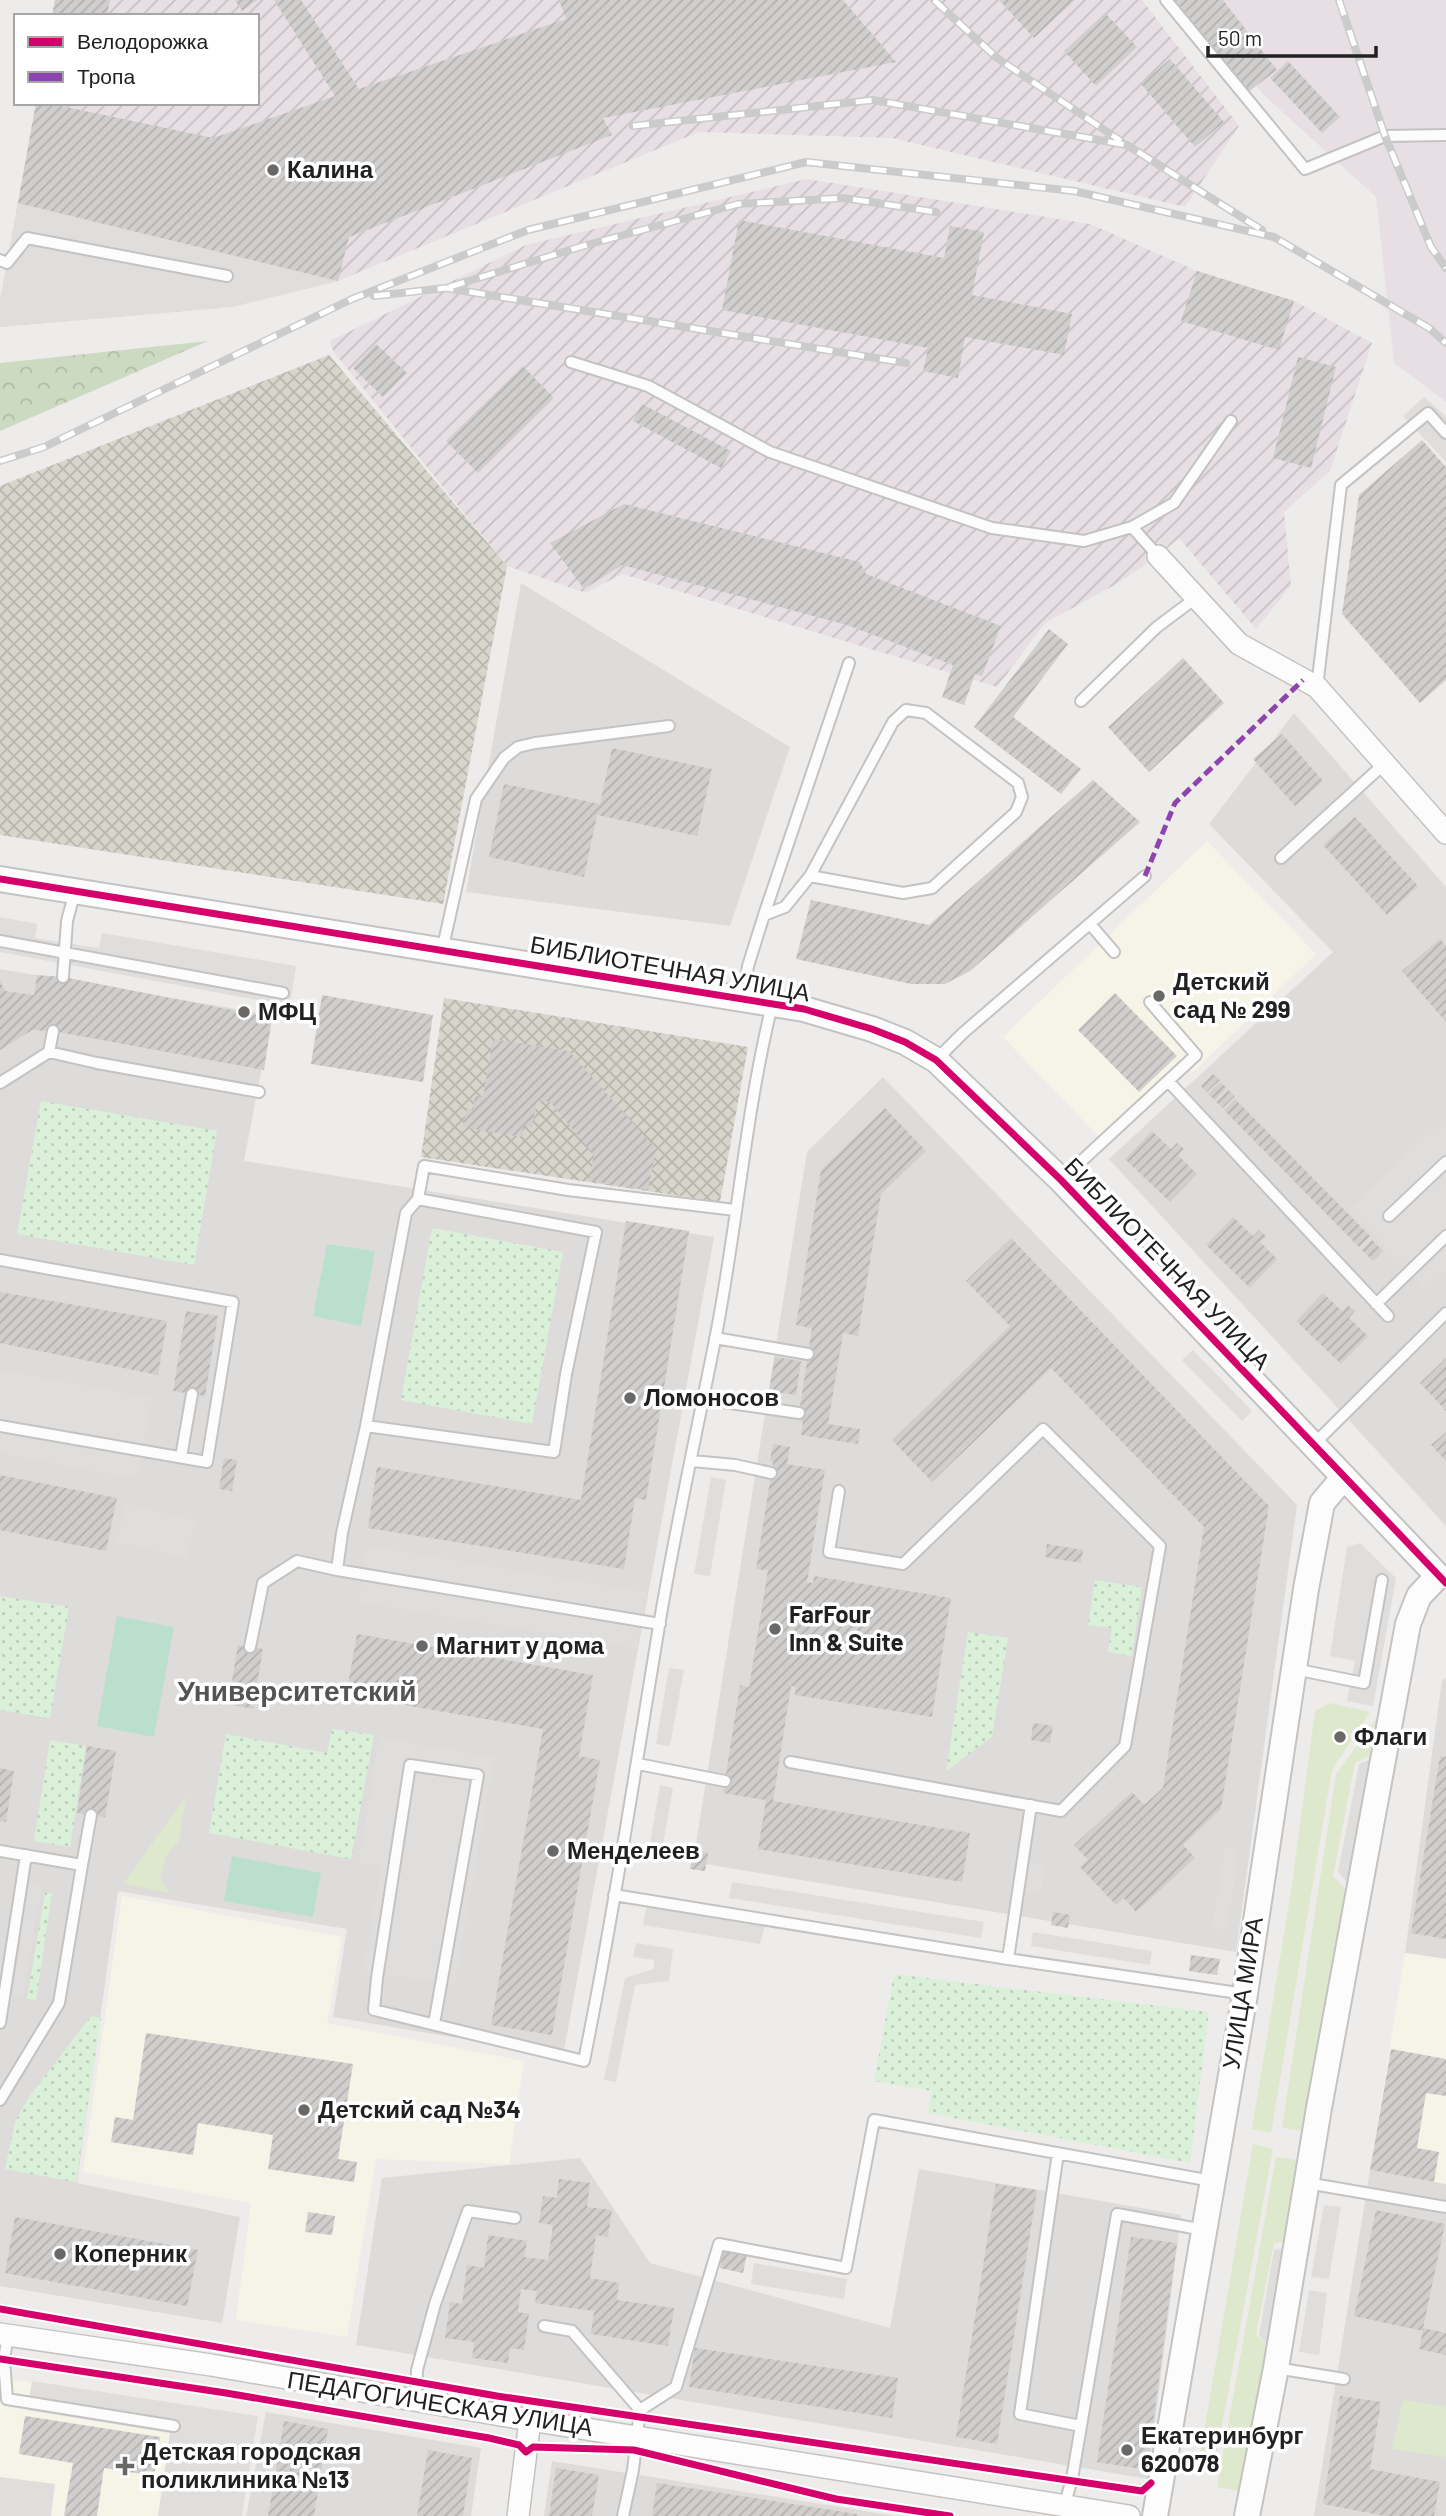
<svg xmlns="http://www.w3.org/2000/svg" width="1446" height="2516" viewBox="0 0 1446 2516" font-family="Barlow,sans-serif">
<defs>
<pattern id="industrial-furrows" width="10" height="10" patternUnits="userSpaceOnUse" patternTransform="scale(1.75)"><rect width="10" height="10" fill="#e7dfe4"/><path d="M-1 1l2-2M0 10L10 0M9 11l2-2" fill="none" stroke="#c6bfc3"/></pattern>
<pattern id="construction-cross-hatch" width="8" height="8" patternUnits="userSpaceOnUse" patternTransform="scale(1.75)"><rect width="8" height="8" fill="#d7d5cc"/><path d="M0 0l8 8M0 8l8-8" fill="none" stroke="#b8b7af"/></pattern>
<pattern id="forest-crowns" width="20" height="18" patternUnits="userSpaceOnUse" patternTransform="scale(1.75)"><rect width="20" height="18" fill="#ccdac2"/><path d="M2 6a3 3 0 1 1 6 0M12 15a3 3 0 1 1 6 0" fill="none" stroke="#afbba6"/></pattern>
<pattern id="park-dots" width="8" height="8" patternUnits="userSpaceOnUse" patternTransform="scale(1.75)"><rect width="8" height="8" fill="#dbf0d9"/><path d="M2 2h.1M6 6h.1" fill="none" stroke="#bcceba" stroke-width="1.8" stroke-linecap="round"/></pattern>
<pattern id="building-hatch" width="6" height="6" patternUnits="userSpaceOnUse" patternTransform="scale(1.75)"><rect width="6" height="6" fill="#d1cfcd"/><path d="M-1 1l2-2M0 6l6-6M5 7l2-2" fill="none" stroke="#b3b1b0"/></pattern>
</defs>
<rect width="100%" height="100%" fill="#eeecea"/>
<!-- residential -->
<path fill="#dddcdb" d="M521,583L790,747L730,926L466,892Z
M1294,713L1446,887V1526L1109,1159L1333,952L1209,824Z
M0,969L272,1015L244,1161L714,1237L563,2056L333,2017L347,1929L118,1891L77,2183L240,2217L222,2323L0,2286Z
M883,1077L1297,1505L1236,1952L693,1862L807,1152Z
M1446,1678V1959L1405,1953L1442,1680Z
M580,2158L650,2263L890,2328L919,2169L1181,2215L1148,2479L356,2345L382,2178Z
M1370,2170L1446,2184V2516H1314Z
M266,2412L481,2448L471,2516H246Z
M552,2461L896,2516H544Z"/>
<!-- industrial -->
<path fill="url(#industrial-furrows)" d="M55,0H1142L1239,126L1185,207L892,138L699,132L338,281L232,307L0,327V301L36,103H257V16H52Z
M807,179L1090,224L1197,271L1294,301L1372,343L1330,471L1284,512L1291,586L1256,629L1179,538L1158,556L1120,582L1045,623L997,687L622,574L586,593L507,566L333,351L330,341L526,245Z"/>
<!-- education -->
<path fill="#f6f4e7" d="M1207,841L1316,954L1193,1072L1180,1060L1100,1138L1003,1037Z
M122,1896L342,1937L327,2023L524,2061L509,2164L376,2159L347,2337L236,2320L251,2203L83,2172Z
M1405,1953L1446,1959V2184L1370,2170Z
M0,2378L258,2416L242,2516H0Z"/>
<!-- railway -->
<path fill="#e7dfe4" d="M1180,0H1446V402L1394,363L1376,197L1266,97Z"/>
<!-- construction -->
<path fill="url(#construction-cross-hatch)" d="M329,355L507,566L443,904L0,835V486Z
M444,998L748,1047L720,1202L421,1157Z"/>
<!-- grass -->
<path fill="#dde8cc" d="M1330,1703L1370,1712L1332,1770L1271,2133L1252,2129L1292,1885L1315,1711Z
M1376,1719L1369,1756L1355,1763L1333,1876L1349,1893L1310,2132L1282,2128L1336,1774Z
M186,1796L179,1840L165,1858L160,1878L170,1893L123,1884Z
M1253,2144L1273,2149L1213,2474L1197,2473Z
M1276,2157L1303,2161L1288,2242L1274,2243L1256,2334L1271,2349L1246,2492L1217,2487Z
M1403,2400L1446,2406V2457L1392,2449Z"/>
<!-- forest -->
<path fill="url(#forest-crowns)" d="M208,341L0,431V363Z"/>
<!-- park -->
<path fill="url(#park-dots)" d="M41,1101L217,1131L194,1265L17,1234Z
M432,1228L563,1252L532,1424L401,1400Z
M1095,1580L1142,1587L1132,1656L1108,1652L1112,1628L1088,1625Z
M0,1596L69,1607L50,1718L0,1710Z
M968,1632L1008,1638L992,1737L946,1771Z
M332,1729L374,1735L351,1859L209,1833L226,1734L327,1753Z
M50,1740L86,1746L70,1847L34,1841Z
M45,1893H52L36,2000L27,1999Z
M894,1974L1209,2012L1190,2163L928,2113L931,2091L874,2081Z
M91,2016L101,2018L76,2182L5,2169L15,2122L27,2100Z"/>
<!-- pitch -->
<path fill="#bae0cd" d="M327,1244L375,1251L361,1326L313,1316Z
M117,1616L174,1627L154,1737L97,1726Z
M232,1856L321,1873L313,1917L224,1901Z"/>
<!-- parking -->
<path fill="#dfdedd" d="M18,203L338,281L232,307L0,327V301Z
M1424,397L1446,416V462L1403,416Z
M0,917L37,924L35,938L99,948L102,933L296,966L290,1006L0,952Z
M1446,1118V1270L1426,1289L1350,1209Z
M1193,1350L1252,1411L1242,1421L1182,1360Z
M0,1370L152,1398L136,1479L0,1453Z
M711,1477L726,1480L710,1576L694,1574Z
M125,1504L195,1520L187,1558L117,1542Z
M1360,1543L1396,1578L1373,1706L1347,1701L1355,1661L1330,1656L1347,1547Z
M368,1546L646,1592L637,1648L359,1602Z
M669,1668L684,1670L670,1746L656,1744Z
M379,1738L494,1757L455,1985L364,1971L381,1865L359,1863Z
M1369,1760L1350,1886L1338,1872L1359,1764Z
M660,1785L673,1788L660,1862L647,1860Z
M1225,1847L1239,1850L1227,1931L1212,1928Z
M1030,1862L1045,1865L1040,1895L1025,1892Z
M30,1880L42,1884L23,1998L13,1996Z
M732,1882L984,1922L981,1938L729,1898Z
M647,1905L765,1926L760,1944L643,1925Z
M1033,1932L1152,1951L1150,1965L1031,1946Z
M636,1943L673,1949L669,1981L635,1985L616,2082L604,2080L625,1978L654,1969V1960L633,1957Z
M1324,2205L1341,2207L1329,2279L1311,2277Z
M1285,2248L1269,2347L1259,2335L1274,2250Z
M754,2263L847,2279L844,2299L751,2284Z
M1309,2290L1327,2293L1319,2355L1299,2352Z
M32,2381L258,2416L242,2516H158L170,2433L27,2410Z
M0,2477L55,2484L51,2516H0Z"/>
<!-- building -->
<path fill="url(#building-hatch)" d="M55,0H110L107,16H52Z
M235,0H257L242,11Z
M274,0H301L359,89L566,19L559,0H843L896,62L603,118L612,135L349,237L338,281L18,203L36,103H47L213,138L335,96Z
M999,0H1075L1034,38Z
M1175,0H1223L1277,70L1247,93Z
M1105,13L1137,47L1096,86L1064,51Z
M1170,59L1224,122L1195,147L1141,84Z
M1288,61L1340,117L1322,133L1270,78Z
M739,220L944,258L950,226L984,232L972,295L1072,314L1064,355L965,337L958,378L923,371L928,348L722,310Z
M1197,271L1294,301L1279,350L1181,321Z
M376,344L407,373L383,397L353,368Z
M1298,357L1336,367L1311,468L1273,458Z
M523,366L554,398L478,473L446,441Z
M642,404L731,451L721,468L633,421Z
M1422,440L1446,467V680L1420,703L1342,614L1359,495Z
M624,504L860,562L866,574L1001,626L982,676L975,674L964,705L942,697L953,665L847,625L622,565L584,589L550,543Z
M1049,629L1068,644L1013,717L1081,769L1061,794L974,727Z
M1183,658L1224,703L1149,772L1108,727Z
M1282,734L1323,781L1295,806L1253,759Z
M612,748L712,769L697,836L597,815L584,877L489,857L504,784L600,804Z
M1093,780L1140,822L970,971L945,984H911L796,959L811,900L929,925Z
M1355,817L1418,886L1387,915L1323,845Z
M1440,939L1446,946V1022L1402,971Z
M37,975L63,977L272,1018L264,1070L53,1031L32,1030L0,1050V981L5,991L34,995Z
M1115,993L1177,1056L1139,1092L1078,1030Z
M322,995L433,1015L423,1082L311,1064Z
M493,1039L569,1051L656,1149L648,1190L589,1181L594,1155L550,1102L537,1100L532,1127L523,1125L522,1137L463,1127L466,1108L473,1110L475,1096L483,1097Z
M1213,1074L1220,1080L1207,1092L1201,1086Z
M1220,1082L1227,1088L1215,1100L1208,1094Z
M1228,1090L1235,1096L1223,1108L1216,1102Z
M1235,1099L1370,1236L1359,1247L1224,1110Z
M885,1108L926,1151L881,1194L858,1336L843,1333L828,1424L860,1429L858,1444L801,1435L803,1421L798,1420L812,1328L796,1325L821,1170Z
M1152,1131L1171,1149L1177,1143L1181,1146L1184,1149L1178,1155L1197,1174L1170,1202L1125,1159Z
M1233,1217L1253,1236L1259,1230L1266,1236L1260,1242L1277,1259L1250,1288L1206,1245Z
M626,1221L689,1231L646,1500L635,1498L624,1569L368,1528L377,1467L581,1500Z
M1011,1238L1269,1506L1221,1809L1183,1845L1195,1858L1136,1912L1124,1898L1116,1905L1080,1867L1088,1860L1074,1845L1132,1792L1144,1805L1163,1788L1204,1527L1051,1368L932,1482L892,1440L1010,1326L966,1281Z
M1372,1240L1383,1251L1373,1261L1362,1250Z
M0,1292L167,1321L158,1375L0,1343Z
M1323,1293L1342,1311L1348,1305L1351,1308L1355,1311L1349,1318L1368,1336L1341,1364L1296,1321Z
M186,1311L218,1316L205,1396L173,1391Z
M775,1357L801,1361L796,1395L769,1391Z
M1446,1358V1411L1420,1383Z
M1446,1432V1461L1431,1445Z
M773,1444L790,1447L787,1464L825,1470L807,1582L813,1583L814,1576L951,1598L932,1717L795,1695L796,1687L791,1686L773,1801L970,1833L962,1882L758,1849L766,1800L723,1793L740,1685L749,1687L768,1570L756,1569L773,1462L770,1461Z
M224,1458L237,1460L232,1491L219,1489Z
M0,1475L117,1498L106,1551L0,1530Z
M1047,1544L1083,1550L1081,1563L1045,1557Z
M357,1634L593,1675L579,1756L600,1760L552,2035L491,2025L543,1729L346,1695Z
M238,1645L263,1649L253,1709L228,1704Z
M1033,1723L1053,1726L1050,1743L1031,1740Z
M87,1746L116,1751L105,1817L77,1813Z
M1440,1756L1446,1757V1939L1411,1933Z
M0,1768L14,1771L6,1822L0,1821Z
M693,1851L708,1853L705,1871L690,1869Z
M1053,1912L1070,1915L1068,1928L1051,1925Z
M1191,1955L1220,1959L1217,1975L1189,1971Z
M146,2033L353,2064L338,2159L357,2162L354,2182L268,2169L273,2135L198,2123L193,2155L111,2142L115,2117L133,2120Z
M1391,2049L1446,2059V2096L1426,2093L1417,2148L1439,2152L1434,2182L1370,2170Z
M559,2179L590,2183L587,2207L612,2210L608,2237L596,2235L590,2278L619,2283L617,2300L674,2308L668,2346L591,2334L594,2311L535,2303L537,2291L521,2289L518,2312L529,2314L524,2350L510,2348L508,2363L472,2358L474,2342L445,2338L450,2302L462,2304L467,2265L484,2268L488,2235L527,2241L524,2257L548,2260L553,2225L539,2223L543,2196L557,2198Z
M996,2184L1037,2190L997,2444L956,2437Z
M1376,2210L1445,2224L1423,2328L1446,2333V2355L1419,2349L1423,2331L1354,2316Z
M308,2212L335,2216L332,2235L305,2232Z
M15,2217L198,2250L187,2306L5,2273Z
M1131,2237L1177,2243L1147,2470L1097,2462Z
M723,2250L747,2254L743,2273L720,2268Z
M695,2348L898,2378L892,2418L689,2387Z
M1340,2396L1381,2402L1370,2469L1440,2482L1434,2516H1385L1323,2504Z
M25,2416L160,2437L154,2476L104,2468L97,2516H64L73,2463L19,2454Z
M284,2421L328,2429L314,2516H268Z
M428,2450L472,2458L463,2516H417Z
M556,2468L599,2475L592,2516H549Z
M657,2483L857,2514V2516H652Z"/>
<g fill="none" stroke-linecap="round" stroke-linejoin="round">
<!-- service casing -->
<g stroke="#c4c3c2" stroke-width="14">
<path id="service" d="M1166,0L1305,169L1385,136L1446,135
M0,260L7,263L27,238L227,276
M571,362L648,386L770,452L992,528L1084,541L1132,527L1174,503L1231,421
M1132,527L1158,556
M1317,687L1341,485L1428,413L1446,433
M1081,701L1157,627L1197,597
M1281,858L1385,763
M764,915L785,907L810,876L893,722L906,710L926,713L1018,783L1022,797L1016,812L932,888L903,893L810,876
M1090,924L1114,952
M0,941L283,993
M442,951L476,799L504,758L518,747L535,743L669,726
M63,977L67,921L75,891
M743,1000L748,966L764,915L849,663
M49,1052L53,1031
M936,1060L963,1033L1145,876
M1168,1081L1388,1316
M0,1083L49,1052L97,1063L259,1092
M1061,1180L1196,1055L1150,1002
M418,1199L424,1166L568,1190L735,1210
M1389,1216L1446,1162
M0,1260L233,1302L207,1462L0,1426
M1376,1304L1446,1236
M715,1338L808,1354
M702,1399L799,1413
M1313,1445L1446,1313
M181,1457L192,1394
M692,1461L735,1465L771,1473
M337,1570L342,1533L366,1426L406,1213L418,1199L596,1232L566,1374L554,1452L366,1426
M250,1647L263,1583L297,1561L337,1570L660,1624
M1294,1669L1364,1683L1382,1580
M790,1762L1061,1811L1125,1746L1160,1546L1043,1429L903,1564L829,1552L839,1491
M638,1764L725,1781
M0,1851L82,1865L91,1815
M614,1895L1008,1959L1245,1994
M1008,1959L1031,1805
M0,2023L26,1855
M434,2024L478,1775L410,1765L377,1978L374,2010L584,2061C613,1917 635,1771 659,1626C675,1530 696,1435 715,1340C737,1229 745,1115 772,1005
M0,2100L59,2003L82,1865
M1058,2153L1020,2414L1081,2426
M1307,2183L1446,2207
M544,2326L572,2331L640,2410
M8,2335L4,2360L7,2399L174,2426
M1276,2368L1344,2379
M416,2401L417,2370L435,2304L468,2211L515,2218
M1064,2507L1072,2479L1117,2214L1204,2230
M623,2516L633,2470L640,2410L676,2387L719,2244L846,2268L874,2120L1212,2181"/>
</g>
<!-- minor casing -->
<g stroke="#c4c3c2" stroke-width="24">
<path id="minor" d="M1158,556L1239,644L1317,687L1446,833
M0,2334L211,2365L530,2420L1129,2516
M518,2516L530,2420"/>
</g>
<!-- tertiary casing -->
<g stroke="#c4c3c2" stroke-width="28">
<path id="tertiary" d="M0,879L804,1009L872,1029L905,1042L936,1060L1061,1180L1438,1576L1419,1596L1408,1624L1319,2108L1276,2368L1247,2516
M1155,2516L1245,1994L1306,1589L1322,1503L1344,1477"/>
</g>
<!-- service -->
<use href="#service" stroke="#fcfcfc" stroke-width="10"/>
<!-- minor -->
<use href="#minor" stroke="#fcfcfc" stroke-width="21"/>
<!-- tertiary -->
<use href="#tertiary" stroke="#fcfcfc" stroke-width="24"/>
<!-- rail casing -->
<g stroke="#cbcbcb" stroke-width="8">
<path id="rail" d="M934,0L997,58L1121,141
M1339,0L1385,136L1431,247L1446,268
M633,126L873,100L1127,145L1262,230
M449,287L583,246L738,204L844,198L936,212
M374,296L446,288L906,363
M0,461L44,447L352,299L528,230L806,162L1074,191L1274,237L1429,328L1446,343"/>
</g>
<!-- rail -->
<use href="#rail" stroke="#fff" stroke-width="5" stroke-dasharray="16" stroke-linecap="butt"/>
<!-- quiet -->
<path stroke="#8e44ad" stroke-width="5" stroke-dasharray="10 5" stroke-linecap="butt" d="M1145,876L1175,803L1303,680"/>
<!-- cycleway casing -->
<g stroke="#fff" stroke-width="11">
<path id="cycleway" d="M0,879L804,1009L872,1029L905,1042L936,1060L1061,1180L1446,1583
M0,2309L497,2396L1142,2491L1151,2483
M0,2359L226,2393L489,2438L519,2445L526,2452L533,2447L634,2450L836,2499L950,2516"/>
</g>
<!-- cycleway -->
<use href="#cycleway" stroke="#d6006c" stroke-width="7"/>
</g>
<!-- markers -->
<g fill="#696867" stroke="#fff" stroke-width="2.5">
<circle cx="273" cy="170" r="7"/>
<circle cx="1159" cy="996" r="7"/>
<circle cx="244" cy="1012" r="7"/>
<circle cx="630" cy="1398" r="7"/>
<circle cx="775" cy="1629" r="7"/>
<circle cx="422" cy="1646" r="7"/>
<circle cx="1340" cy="1737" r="7"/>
<circle cx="553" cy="1851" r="7"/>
<circle cx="304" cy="2110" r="7"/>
<circle cx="60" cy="2254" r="7"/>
<circle cx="1127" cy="2450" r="7"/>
<path d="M121.5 2455.5h7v7h7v7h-7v7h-7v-7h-7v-7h7z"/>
</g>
<g text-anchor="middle" stroke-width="7" stroke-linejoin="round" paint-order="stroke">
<!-- poi labels -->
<g font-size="24" font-weight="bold" fill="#212121" stroke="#fff" text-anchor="start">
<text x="287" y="178">Калина</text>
<text x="1173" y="990">Детский<tspan x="1173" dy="28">сад № 299</tspan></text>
<text x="258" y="1020">МФЦ</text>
<text x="644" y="1406">Ломоносов</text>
<text x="789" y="1623">FarFour<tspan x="789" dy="28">Inn &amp; Suite</tspan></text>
<text x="436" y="1654">Магнит у дома</text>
<text x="1354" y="1745">Флаги</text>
<text x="567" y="1859">Менделеев</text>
<text x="318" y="2118">Детский сад №34</text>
<text x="74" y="2262">Коперник</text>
<text x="1141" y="2444">Екатеринбург<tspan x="1141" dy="28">620078</tspan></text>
<text x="141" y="2460">Детская городская<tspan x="141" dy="28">поликлиника №13</tspan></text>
</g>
<!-- street labels -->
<g font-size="24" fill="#212121" stroke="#fff">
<text transform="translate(670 969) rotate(10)" y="8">БИБЛИОТЕЧНАЯ УЛИЦА</text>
<text transform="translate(1167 1264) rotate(46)" y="8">БИБЛИОТЕЧНАЯ УЛИЦА</text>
<text transform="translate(1243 1993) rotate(-81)" y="8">УЛИЦА МИРА</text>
<text transform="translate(440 2404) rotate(9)" y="8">ПЕДАГОГИЧЕСКАЯ УЛИЦА</text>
</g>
<!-- quarter labels -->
<g font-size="28" font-weight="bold" fill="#545454" stroke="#fff">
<text x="297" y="1701">Университетский</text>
</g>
</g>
<!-- legend -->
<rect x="14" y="14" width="245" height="91" fill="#ffffff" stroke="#a6a6a6" stroke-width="2"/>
<rect x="28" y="37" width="35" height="10" fill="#d6006c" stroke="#a6a6a6" stroke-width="2"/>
<text x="77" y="49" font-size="21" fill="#212121">Велодорожка</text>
<rect x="28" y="72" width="35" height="10" fill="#8e44ad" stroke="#a6a6a6" stroke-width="2"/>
<text x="77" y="84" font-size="21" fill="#212121">Тропа</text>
<!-- scale -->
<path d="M1208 46v10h168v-10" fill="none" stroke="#212121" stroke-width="3.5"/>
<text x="1218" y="46" font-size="21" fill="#212121" stroke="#ffffff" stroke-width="5" paint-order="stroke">50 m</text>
</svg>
